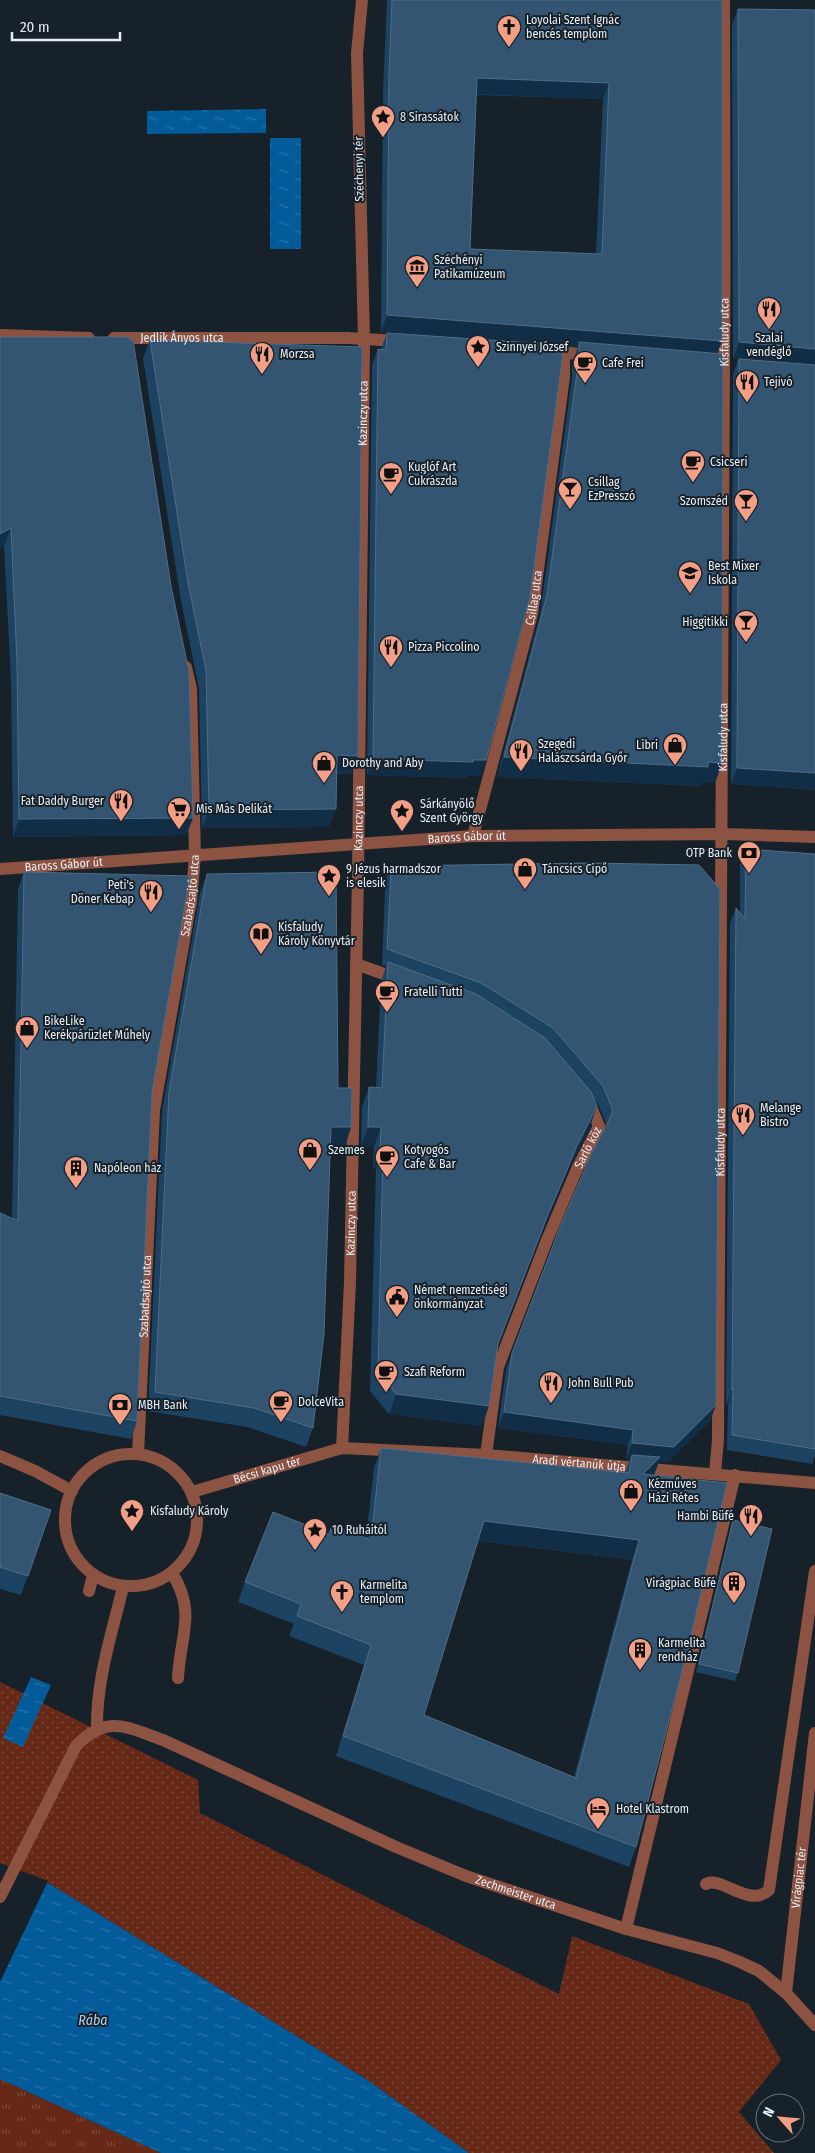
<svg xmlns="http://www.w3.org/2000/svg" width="815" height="2153" viewBox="0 0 815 2153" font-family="'Fira Sans Condensed',sans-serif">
<defs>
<pattern id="grass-dots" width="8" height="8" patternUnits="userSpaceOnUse" patternTransform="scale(1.25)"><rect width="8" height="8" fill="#662917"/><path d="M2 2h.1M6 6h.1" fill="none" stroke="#7c4839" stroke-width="1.8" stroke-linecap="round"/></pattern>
<pattern id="park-tufts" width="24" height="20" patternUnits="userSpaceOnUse" patternTransform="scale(1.25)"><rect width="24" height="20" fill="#662917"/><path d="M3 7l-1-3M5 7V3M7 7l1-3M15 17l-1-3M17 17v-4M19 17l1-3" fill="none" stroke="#7c4839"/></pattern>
<pattern id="water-ripples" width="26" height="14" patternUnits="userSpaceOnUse" patternTransform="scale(1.25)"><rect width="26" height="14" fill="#045b9a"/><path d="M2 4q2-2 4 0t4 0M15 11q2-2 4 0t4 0" fill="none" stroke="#2973a9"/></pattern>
</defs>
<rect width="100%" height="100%" fill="#17212a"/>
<!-- grass -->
<path fill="url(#grass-dots)" d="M0,1682L198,1780L200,1813L559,1994L572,1936L749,2004L781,2060L739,2112L774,2153H469L366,2079L50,1884L0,1865Z"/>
<!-- park -->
<path fill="url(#park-tufts)" d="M0,2079L161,2153H0Z"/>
<!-- water -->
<path fill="url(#water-ripples)" d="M266,109V133L147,134V111Z
M270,138H301V249H270Z
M31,1677L51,1685L23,1747L3,1738Z
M0,1865L50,1884L366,2079L469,2153H161L0,2079Z"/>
<!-- pier -->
<path fill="#17212a" d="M0,1863L48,1881L0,1982Z"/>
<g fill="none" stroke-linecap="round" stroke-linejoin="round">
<!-- minor -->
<g stroke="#8d5342" stroke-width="12">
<path d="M0,335L89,338"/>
<path id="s1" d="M114,338H347L399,341"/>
<path d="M546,351L591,355"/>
<path id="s2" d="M473,836L532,614L564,377V353"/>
<path id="s3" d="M0,869L473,836L723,834L815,837"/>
<path d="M356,964L398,979"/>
<path id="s4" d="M342,1448L350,1282L358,875L364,339L357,53L362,0"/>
<circle cx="131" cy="1520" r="66"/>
<path id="s5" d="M138,1454L154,1110L191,901L195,856L191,689L186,667"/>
<path id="s6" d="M486,1455L498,1367L547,1240L577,1169L599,1126L591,1107L585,1101"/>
<path d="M0,1456L35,1471L72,1491"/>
<path id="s7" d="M715,1473L718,1440C722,960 726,480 724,0"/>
<path id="s8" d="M192,1492L342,1448L486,1455L815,1483"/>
<path d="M172,1573C197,1613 180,1635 178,1678"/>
<path d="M89,1591L93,1575"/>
<path d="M97,1729C96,1681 112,1633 123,1587"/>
<path d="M706,1884C721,1875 749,1909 769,1890L815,1571"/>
<path id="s9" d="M0,1897L76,1746C107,1714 127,1727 163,1740L396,1847L466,1876L626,1929L717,1953L740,1962L759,1971L786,1993L815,2025"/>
<path d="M626,1929L735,1475"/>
<path id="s10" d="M786,1993L815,1733"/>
</g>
</g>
<!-- wall -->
<path fill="#1d4363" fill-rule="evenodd" d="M387,0H722L718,354L722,763L715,783L702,782L701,786L497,777L540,615L572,378V362L578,347L562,346L480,776H468L467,778L367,775L372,365L378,349H381L387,333H399L381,332L383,91ZM476,95L603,99L596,254L470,249Z
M738,9L815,10V790L731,784L733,375L738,359H733L732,25Z
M0,337L193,818L186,835L13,837L11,680L4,546Z
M150,340L358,756L351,774H336L329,827L202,828L199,688L181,601L143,358Z
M746,849L815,854V1456L812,1464L727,1450L728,1404L726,1405L730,923L736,908L740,913V864Z
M589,863L716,1405L710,1421L668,1462H659L654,1475L636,1847L629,1867L336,1756L364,1665L289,1636L294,1624L238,1602L245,1582L329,1534L366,1538L374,1468L381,1448L625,1473L630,1459H626L628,1445L498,1428L506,1369L512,1353L607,1125L597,1102L594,1098L597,1106L590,1126L570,1166L540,1237L497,1346L482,1426L389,1414L370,1391L376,1169H373L374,1147L361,1146L362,1107L369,1087L376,1088L381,982L386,966L382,965L385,890L387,883L385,881L391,866ZM478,1541L632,1560L574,1777L424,1715Z
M24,872L152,1092L137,1421L131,1439L0,1415V1213L12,1218L18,889Z
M207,874L338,1088L351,1127L345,1146H330L313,1428L306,1447L247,1427L148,1411L162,1111L200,893Z
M0,1493L51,1510L21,1595L0,1589Z
M733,1520L738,1673L735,1681L696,1672L731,1527Z"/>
<!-- shaded-wall -->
<path fill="#122e46" d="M477,78L609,83L603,99L471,94Z
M387,315L722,341L716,358L579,342L578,347L381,332Z
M739,342L815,349V366L733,359Z
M11,528L4,546L0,548V534Z
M337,755L358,756L351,774L330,773Z
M504,757L708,762L722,763L715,783L702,782L701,786L497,777Z
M373,759L473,760H486L480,776H468L467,778L367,775Z
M737,768L815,773V790L731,784Z
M336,809L329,827L202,828L209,810Z
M193,818L186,835L13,837L19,819Z
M597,1106L590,1126L570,1166L540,1237L490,1364L547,1217L577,1146Z
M331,1127H351L345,1146H324Z
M368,1127H381L374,1147L361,1146Z
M380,1149L383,1150L376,1169H373Z
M733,1388L728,1404L726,1405L732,1390Z
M396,1394L489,1406L482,1426L389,1414Z
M716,1405L710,1421L668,1462H659L653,1477L636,1494L632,1455L630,1459H626L632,1443Z
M504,1412L633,1430L628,1445L498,1428Z
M484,1521L639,1540L632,1560L477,1541Z"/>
<!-- building -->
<path fill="#335572" stroke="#4f6d86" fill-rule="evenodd" d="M392,0H722V341L387,315L389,75ZM477,78L609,83L602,254L470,249Z
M738,9L815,10V349L739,342Z
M387,333L562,345V361L530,597L486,760H473V762L373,759L378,349L386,350Z
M0,337H129L130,340H133L171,586L189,672L193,818L19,819L17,662L11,528L0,534Z
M150,340L362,347L358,756L337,755L336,809L209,810L206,670L188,583Z
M579,342L723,354L722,763L708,762V767L504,757L547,595L579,358Z
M739,359L815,365V773L737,768Z
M746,849L815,854V1449L732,1435L733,1388L732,1390L736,908L745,919Z
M589,863L699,865L720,889L716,1405L674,1447L632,1443L633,1430L504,1412L512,1353L560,1227L590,1157L612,1114V1108L603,1086L553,1028L481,983L387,949L391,874H402L391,866Z
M24,872L190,876L152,1092L137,1421L0,1396V1213L18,1221Z
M336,872L338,1088H352L351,1127H331L324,1334L313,1428L254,1408L155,1392L169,1092L207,874Z
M388,962L476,994L545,1038L591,1092L597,1106L577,1146L547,1217L498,1344L489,1406L396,1394L378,1371L383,1150L380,1149L381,1127H368L369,1087L382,1088Z
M381,1448L629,1473L632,1455L660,1457L643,1474L727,1483L688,1648L636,1847L343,1736L371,1645L297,1616L301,1604L245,1582L273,1512L329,1534L332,1525L371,1540ZM484,1521L639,1540L576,1778L424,1715Z
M0,1493L51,1510L28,1576L0,1567Z
M733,1520L772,1529L738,1673L699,1664Z"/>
<!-- icons -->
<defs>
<g id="church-pin" transform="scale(1.25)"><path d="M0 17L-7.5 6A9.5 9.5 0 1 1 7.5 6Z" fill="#f39f86" stroke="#17212a"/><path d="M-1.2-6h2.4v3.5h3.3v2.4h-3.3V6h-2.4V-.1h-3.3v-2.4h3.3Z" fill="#111"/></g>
<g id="sight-pin" transform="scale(1.25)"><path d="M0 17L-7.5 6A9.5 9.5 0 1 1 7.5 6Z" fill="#f39f86" stroke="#17212a"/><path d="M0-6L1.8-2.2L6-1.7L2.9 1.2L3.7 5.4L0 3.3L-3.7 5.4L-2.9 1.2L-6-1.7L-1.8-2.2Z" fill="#111"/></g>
<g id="museum-pin" transform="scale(1.25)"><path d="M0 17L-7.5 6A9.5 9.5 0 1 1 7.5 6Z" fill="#f39f86" stroke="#17212a"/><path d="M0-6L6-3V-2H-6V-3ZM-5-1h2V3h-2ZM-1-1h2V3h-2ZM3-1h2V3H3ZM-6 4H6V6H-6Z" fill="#111"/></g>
<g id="restaurant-pin" transform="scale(1.25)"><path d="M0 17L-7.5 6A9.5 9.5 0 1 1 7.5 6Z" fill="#f39f86" stroke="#17212a"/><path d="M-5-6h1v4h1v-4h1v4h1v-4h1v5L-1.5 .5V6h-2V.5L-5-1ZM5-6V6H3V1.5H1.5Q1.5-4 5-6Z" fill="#111"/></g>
<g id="cafe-pin" transform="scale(1.25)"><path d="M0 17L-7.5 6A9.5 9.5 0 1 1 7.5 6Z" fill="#f39f86" stroke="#17212a"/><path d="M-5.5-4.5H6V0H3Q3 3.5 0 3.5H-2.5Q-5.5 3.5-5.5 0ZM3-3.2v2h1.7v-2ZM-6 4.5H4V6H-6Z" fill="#111"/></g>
<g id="bar-pin" transform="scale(1.25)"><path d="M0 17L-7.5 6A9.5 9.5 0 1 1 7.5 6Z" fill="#f39f86" stroke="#17212a"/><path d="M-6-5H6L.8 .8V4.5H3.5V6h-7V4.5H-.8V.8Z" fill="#111"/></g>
<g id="school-pin" transform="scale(1.25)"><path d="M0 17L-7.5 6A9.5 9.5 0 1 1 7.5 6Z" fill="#f39f86" stroke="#17212a"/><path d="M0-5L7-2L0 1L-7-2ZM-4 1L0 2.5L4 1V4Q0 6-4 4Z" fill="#111"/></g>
<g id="shop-pin" transform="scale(1.25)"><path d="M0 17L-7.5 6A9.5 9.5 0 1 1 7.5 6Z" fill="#f39f86" stroke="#17212a"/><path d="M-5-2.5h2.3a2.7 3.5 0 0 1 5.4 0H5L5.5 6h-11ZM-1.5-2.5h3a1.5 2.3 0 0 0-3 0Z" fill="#111"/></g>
<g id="supermarket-pin" transform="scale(1.25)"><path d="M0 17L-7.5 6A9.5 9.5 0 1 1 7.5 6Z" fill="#f39f86" stroke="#17212a"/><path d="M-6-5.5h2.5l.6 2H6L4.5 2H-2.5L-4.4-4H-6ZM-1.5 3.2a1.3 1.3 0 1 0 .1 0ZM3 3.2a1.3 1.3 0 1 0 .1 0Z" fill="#111"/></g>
<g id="bank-pin" transform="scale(1.25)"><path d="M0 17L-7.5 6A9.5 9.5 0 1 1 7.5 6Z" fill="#f39f86" stroke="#17212a"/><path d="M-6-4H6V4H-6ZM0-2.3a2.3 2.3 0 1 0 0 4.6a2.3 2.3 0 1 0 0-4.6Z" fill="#111"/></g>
<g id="library-pin" transform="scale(1.25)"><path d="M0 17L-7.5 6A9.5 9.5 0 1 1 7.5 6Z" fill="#f39f86" stroke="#17212a"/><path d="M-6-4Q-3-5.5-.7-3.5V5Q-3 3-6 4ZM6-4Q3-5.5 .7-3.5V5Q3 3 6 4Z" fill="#111"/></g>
<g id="building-pin" transform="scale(1.25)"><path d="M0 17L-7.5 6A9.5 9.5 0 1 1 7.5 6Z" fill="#f39f86" stroke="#17212a"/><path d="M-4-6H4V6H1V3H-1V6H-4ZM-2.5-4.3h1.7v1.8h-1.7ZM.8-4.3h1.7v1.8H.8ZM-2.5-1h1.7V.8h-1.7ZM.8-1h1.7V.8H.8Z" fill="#111"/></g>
<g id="civic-pin" transform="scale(1.25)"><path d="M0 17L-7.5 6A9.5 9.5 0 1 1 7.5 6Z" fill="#f39f86" stroke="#17212a"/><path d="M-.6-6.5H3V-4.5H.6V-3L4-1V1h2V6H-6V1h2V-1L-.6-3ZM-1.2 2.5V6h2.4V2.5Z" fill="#111"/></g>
<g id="hotel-pin" transform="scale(1.25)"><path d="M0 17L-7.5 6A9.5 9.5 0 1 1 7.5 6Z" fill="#f39f86" stroke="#17212a"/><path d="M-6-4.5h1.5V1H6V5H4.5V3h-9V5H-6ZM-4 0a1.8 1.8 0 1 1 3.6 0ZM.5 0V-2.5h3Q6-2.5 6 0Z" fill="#111"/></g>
</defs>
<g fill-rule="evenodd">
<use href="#church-pin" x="509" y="27"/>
<use href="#sight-pin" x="383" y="117"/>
<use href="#museum-pin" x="417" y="267"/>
<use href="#restaurant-pin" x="769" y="309"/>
<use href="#sight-pin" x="478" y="347"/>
<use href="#restaurant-pin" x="262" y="354"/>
<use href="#cafe-pin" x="585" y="363"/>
<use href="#restaurant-pin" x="747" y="382"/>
<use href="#cafe-pin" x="693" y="462"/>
<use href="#cafe-pin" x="391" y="474"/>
<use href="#bar-pin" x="570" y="489"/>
<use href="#bar-pin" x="746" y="501"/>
<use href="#school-pin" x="690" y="573"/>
<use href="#bar-pin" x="746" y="622"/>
<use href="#restaurant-pin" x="391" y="647"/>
<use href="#shop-pin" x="675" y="745"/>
<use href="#restaurant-pin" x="521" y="751"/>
<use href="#shop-pin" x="324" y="763"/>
<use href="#restaurant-pin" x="121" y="801"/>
<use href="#supermarket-pin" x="179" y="809"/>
<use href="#sight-pin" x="402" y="811"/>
<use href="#bank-pin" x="749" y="853"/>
<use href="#shop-pin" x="525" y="869"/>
<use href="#sight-pin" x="329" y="876"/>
<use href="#restaurant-pin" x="151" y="892"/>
<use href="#library-pin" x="261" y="934"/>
<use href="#cafe-pin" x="387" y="992"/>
<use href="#shop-pin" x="27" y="1028"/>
<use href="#restaurant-pin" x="743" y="1115"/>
<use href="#shop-pin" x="310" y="1150"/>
<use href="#cafe-pin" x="387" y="1157"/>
<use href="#building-pin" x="76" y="1168"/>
<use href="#civic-pin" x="397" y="1297"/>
<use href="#cafe-pin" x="386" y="1372"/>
<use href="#restaurant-pin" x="551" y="1383"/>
<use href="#cafe-pin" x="281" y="1402"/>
<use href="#bank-pin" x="120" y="1405"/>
<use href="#shop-pin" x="631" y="1491"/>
<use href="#sight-pin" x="132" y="1511"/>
<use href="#restaurant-pin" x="751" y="1516"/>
<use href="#sight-pin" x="315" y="1530"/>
<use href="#building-pin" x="734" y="1583"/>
<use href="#church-pin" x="342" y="1592"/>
<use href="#building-pin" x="640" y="1650"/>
<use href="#hotel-pin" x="598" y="1809"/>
</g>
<g text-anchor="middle" stroke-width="4" stroke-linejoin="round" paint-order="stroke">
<!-- poi labels -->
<g font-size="12" fill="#e6ecf3" stroke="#17212a" text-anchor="start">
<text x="526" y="24">Loyolai Szent Ignác<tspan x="526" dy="14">bencés templom</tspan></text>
<text x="400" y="121">8 Sirassátok</text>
<text x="434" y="264">Széchényi<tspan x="434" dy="14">Patikamúzeum</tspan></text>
<text x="769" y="342" text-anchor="middle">Szalai<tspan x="769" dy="14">vendéglő</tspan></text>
<text x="496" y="351">Szinnyei József</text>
<text x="280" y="358">Morzsa</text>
<text x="602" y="367">Cafe Frei</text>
<text x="764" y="386">Tejivó</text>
<text x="710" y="466">Csicseri</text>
<text x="408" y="471">Kuglóf Art<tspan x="408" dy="14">Cukrászda</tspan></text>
<text x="588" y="486">Csillag<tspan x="588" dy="14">EzPresszó</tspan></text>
<text x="728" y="505" text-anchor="end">Szomszéd</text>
<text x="708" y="570">Best Mixer<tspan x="708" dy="14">Iskola</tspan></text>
<text x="728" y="626" text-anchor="end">Higgitikki</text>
<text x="408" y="651">Pizza Piccolino</text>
<text x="538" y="748">Szegedi<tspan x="538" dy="14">Halászcsárda Győr</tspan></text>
<text x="658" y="749" text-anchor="end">Libri</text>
<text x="342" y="767">Dorothy and Aby</text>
<text x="104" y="805" text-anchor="end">Fat Daddy Burger</text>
<text x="420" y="808">Sárkányölő<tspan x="420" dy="14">Szent György</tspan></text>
<text x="196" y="813">Mis Más Delikát</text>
<text x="732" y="857" text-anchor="end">OTP Bank</text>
<text x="346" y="873">9 Jézus harmadszor<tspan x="346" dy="14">is elesik</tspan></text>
<text x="542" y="873">Táncsics Cipő</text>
<text x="134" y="889" text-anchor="end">Peti's<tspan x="134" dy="14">Döner Kebap</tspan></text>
<text x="278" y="931">Kisfaludy<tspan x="278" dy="14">Károly Könyvtár</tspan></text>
<text x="404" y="996">Fratelli Tutti</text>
<text x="44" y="1025">BikeLike<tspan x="44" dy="14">Kerékpárüzlet Műhely</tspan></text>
<text x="760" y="1112">Melange<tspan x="760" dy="14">Bistro</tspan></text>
<text x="328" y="1154">Szemes</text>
<text x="404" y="1154">Kotyogós<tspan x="404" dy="14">Cafe &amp; Bar</tspan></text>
<text x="94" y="1172">Napóleon ház</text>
<text x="414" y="1294">Német nemzetiségi<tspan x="414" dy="14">önkormányzat</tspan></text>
<text x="404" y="1376">Szafi Reform</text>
<text x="568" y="1387">John Bull Pub</text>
<text x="298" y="1406">DolceVita</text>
<text x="138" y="1409">MBH Bank</text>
<text x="648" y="1488">Kézműves<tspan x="648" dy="14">Házi Rétes</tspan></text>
<text x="150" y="1515">Kisfaludy Károly</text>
<text x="734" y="1520" text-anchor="end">Hambi Büfé</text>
<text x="332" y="1534">10 Ruháitól</text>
<text x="716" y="1587" text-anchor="end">Virágpiac Büfé</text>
<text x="360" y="1589">Karmelita<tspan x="360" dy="14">templom</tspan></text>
<text x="658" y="1647">Karmelita<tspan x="658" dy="14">rendház</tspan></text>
<text x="616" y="1813">Hotel Klastrom</text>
</g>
<!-- street labels -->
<g font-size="12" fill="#e6ecf3" stroke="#17212a">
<text transform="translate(359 169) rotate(-91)" y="4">Széchenyi tér</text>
<text dy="4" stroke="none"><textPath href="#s7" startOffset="1141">Kisfaludy utca</textPath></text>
<text dy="4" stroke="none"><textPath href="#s1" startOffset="68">Jedlik Ányos utca</textPath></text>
<text dy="4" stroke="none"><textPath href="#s4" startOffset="1035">Kazinczy utca</textPath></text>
<text dy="4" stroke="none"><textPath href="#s2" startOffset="246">Csillag utca</textPath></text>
<text dy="4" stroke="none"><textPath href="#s7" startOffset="736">Kisfaludy utca</textPath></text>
<text dy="4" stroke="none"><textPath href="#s4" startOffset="630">Kazinczy utca</textPath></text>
<text dy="4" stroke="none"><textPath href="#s3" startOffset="468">Baross Gábor út</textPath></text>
<text dy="4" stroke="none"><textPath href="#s3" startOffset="64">Baross Gábor út</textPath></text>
<text dy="4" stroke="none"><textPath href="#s5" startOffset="562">Szabadsajtó utca</textPath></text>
<text dy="4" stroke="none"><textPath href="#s7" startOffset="331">Kisfaludy utca</textPath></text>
<text dy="4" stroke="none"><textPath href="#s6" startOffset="326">Sarló köz</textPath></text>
<text dy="4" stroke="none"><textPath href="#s4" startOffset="225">Kazinczy utca</textPath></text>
<text dy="4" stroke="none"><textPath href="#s5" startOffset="158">Szabadsajtó utca</textPath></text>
<text dy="4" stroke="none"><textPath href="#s8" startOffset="394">Aradi vértanúk útja</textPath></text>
<text dy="4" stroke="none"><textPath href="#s8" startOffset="78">Bécsi kapu tér</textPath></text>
<text dy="4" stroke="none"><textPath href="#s10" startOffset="116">Virágpiac tér</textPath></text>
<text dy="4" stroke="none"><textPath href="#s9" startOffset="649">Zechmeister utca</textPath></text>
</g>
<!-- water labels -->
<g font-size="14" font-style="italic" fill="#add0f3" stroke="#17212a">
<text x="93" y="2025">Rába</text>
</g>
</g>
<!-- north arrow -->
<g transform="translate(780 2118) rotate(297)"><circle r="24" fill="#17212a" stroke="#6a727a"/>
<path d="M0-4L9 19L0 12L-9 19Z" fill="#f39f86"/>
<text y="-8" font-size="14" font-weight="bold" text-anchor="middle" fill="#e6ecf3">N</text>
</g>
<!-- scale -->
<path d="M12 32v8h108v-8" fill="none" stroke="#e6ecf3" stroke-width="2.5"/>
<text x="20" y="32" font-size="15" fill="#e6ecf3" stroke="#17212a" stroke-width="4" paint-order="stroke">20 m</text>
</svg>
